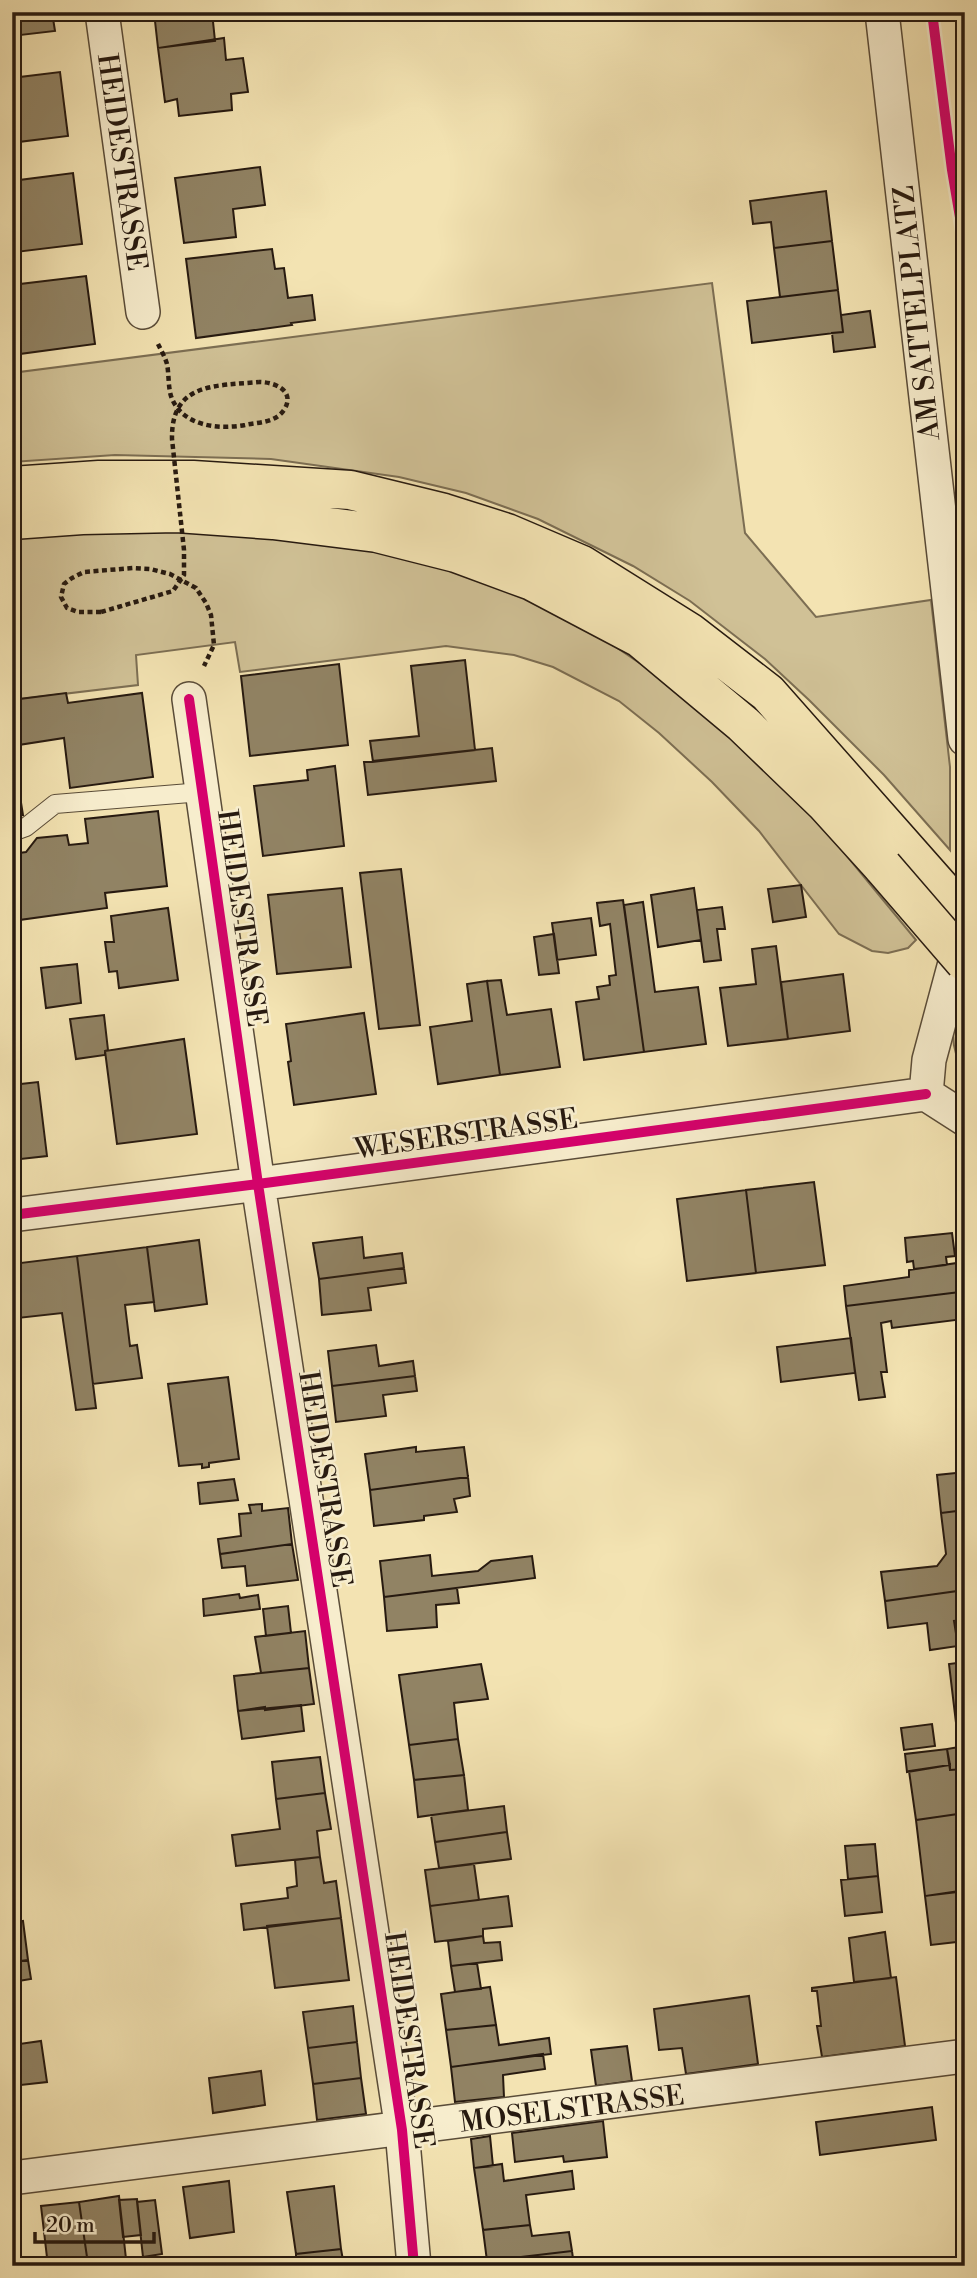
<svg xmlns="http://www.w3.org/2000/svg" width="977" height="2278" viewBox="0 0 977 2278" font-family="'Libre Bodoni',serif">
<rect width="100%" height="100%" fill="#f3e3b2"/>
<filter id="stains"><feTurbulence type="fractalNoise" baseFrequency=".00286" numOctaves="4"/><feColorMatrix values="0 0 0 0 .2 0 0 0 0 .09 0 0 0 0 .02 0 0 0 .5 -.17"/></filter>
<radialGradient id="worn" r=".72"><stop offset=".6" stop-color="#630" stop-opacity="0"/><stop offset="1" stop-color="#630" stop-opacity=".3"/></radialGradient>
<!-- green -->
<path fill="#d0c196" stroke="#7c6e53" stroke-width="2" d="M712,283L745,533L816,617L931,600L950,767V850L884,775L809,700L765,659L690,601L633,566L538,519L466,493L399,477L271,459L115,455L12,462V373Z
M115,531H270L327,536L511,588L601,637L706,708L814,816L916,940L908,948L888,953L872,951L839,934L759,831L712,782L659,733L619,701L553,667L514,655L446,646L240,672L235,642L136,655L138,685L12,700V536Z
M959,996L965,1002V1074C948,1045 952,1027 959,996Z
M965,2255V2266H920Z"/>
<!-- building -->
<path fill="#918364" stroke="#271a10" stroke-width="2" d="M12,12H52L55,31L12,36Z
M154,12H212L215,41L158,48Z
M224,38L226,60L243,58L248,92L231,94L232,110L179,116L177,99L165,102L158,48Z
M60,72L68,136L18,142V140L12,141V78Z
M260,167L265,205L233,209L236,237L184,243L175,178Z
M73,173L82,244L16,252L12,231V181Z
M826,191L832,241L774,248L771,222L753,224L750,201Z
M832,241L838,290L780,297L774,248Z
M272,249L275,269L284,268L288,298L312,295L315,320L291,323L292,325L196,338L186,259Z
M86,276L95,344L12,355V285Z
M838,290L843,332L752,343L747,301Z
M870,311L875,347L834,352L832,333L843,332L841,315Z
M465,660L475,750L373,762L370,741L419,736L411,666Z
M339,664L348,745L250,756L241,676Z
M66,693L68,703L142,693L153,777L70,788L64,738L12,746V700Z
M12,746L23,815L12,816Z
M492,748L496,781L368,795L364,762Z
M335,766L344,846L263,856L254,786L308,780L307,770Z
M158,811L167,886L105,893L107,908L12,921V854L26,852L37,838L67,835L69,845L88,843L85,819Z
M401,869L420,1025L379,1029L360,873Z
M801,885L806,917L773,922L768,889Z
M342,888L351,967L277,974L268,895Z
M694,888L701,940L658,947L651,895Z
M623,900L644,1052L584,1060L576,1002L599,999L597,987L610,985L609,976L616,975L610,924L600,926L597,903Z
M643,902L655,992L698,987L706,1044L644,1052L624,905Z
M722,907L725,929H717L721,960L704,962L697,910Z
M168,908L178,980L119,988L117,971L109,972L105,942H114L111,916Z
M591,918L596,955L557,960L552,923Z
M554,934L559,973L539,975L534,937Z
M776,946L788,1039L728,1046L720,988L756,984L752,949Z
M77,964L81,1003L46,1008L41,968Z
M843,974L850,1031L788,1039L781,982Z
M501,980L507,1015L551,1009L560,1067L500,1075L487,981Z
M487,981L500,1075L438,1084L430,1027L472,1021L467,984Z
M364,1013L376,1094L294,1105L288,1062L291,1061L286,1024Z
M104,1015L108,1050L105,1051V1055L76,1059L70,1019Z
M184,1039L197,1134L117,1144L105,1051Z
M38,1082L47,1156L12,1160V1085Z
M814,1182L825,1265L756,1273L746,1190Z
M746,1190L756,1273L687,1281L677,1199Z
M952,1233L955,1256L946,1257L947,1265L914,1269L913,1261L907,1262L905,1238Z
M362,1237L364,1258L402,1253L404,1268L319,1279L313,1243Z
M199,1240L207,1304L155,1311L147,1247Z
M147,1247L154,1302L125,1305L130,1346L137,1345L142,1378L93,1384L77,1256Z
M77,1256L96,1408L76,1410L62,1313L18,1318L12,1264Z
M957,1263L960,1292L846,1306L844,1286L909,1277V1270Z
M404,1268L406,1283L368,1288L371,1310L322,1315L319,1279Z
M12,1279L18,1321L12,1322Z
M960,1292L964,1319L892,1328L891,1321L881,1323L887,1372H881L885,1397L859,1400L846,1306Z
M851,1338L855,1373L781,1382L777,1347Z
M376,1345L379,1366L413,1361L415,1376L332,1386L328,1351Z
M415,1376L417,1391L383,1395L386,1416L336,1422L332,1386Z
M228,1377L239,1459L209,1463V1467L202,1468V1464L179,1466L168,1384Z
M416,1447V1452L464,1447L468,1477L370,1490L365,1454Z
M965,1472V1510L941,1513L937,1475Z
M468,1477L470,1496L454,1499L457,1512L424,1516V1520L374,1526L370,1490Z
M234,1479L238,1500L200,1504L198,1483Z
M262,1504V1511L288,1508L292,1544L220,1554L218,1539L241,1536L239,1514L251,1513L249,1505Z
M965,1510V1590L885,1601L881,1572L937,1566L946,1554L941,1513Z
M292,1544L298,1580L247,1586L245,1566L222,1568L220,1554Z
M430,1555L432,1576L478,1571L491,1561L532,1556L535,1578L384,1597L380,1561Z
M457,1588L459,1603L436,1605L437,1627L387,1631L384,1597Z
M965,1590V1620L954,1621L958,1646L930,1650L927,1623L888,1628L885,1601Z
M239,1594L240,1598L258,1595L260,1609L204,1616L203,1599Z
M288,1606L291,1633L266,1636L263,1609Z
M305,1631L309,1668L261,1673L255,1637Z
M965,1662V1722L956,1723L949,1664Z
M481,1664L488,1699L454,1703L458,1739L409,1745L399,1675Z
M309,1668L314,1704L265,1710V1707L238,1711L234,1676Z
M301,1705L304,1731L242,1739L238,1711Z
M932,1724L935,1746L904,1750L901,1728Z
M458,1739L464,1775L414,1780L409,1745Z
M965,1746V1769L950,1770L947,1749Z
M947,1749L950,1765L907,1772L905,1754Z
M320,1757L325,1793L276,1799L272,1762Z
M950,1765V1770L965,1769V1813L916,1820L909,1771Z
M464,1775L468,1810L418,1817L414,1780Z
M325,1793L331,1829L317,1831L320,1857L236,1866L232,1835L280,1829L276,1799Z
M504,1806L507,1832L435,1842L431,1815Z
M965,1813V1891L925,1896L916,1820Z
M507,1832L511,1859L439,1868L435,1842Z
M875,1844L878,1876L848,1879L845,1846Z
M320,1857L324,1883L336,1881L341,1918L244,1930L241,1904L288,1898L287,1888L297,1886L295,1860Z
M474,1864L479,1900L430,1906L425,1870Z
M878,1876L882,1912L845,1916L841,1880Z
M960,1891L965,1941L931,1945L925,1896Z
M508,1896L512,1926L483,1929V1936L435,1942L430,1906Z
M341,1918L349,1980L275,1988L267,1926Z
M23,1921L28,1960L12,1962V1923Z
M885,1932L891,1978L854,1982L849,1938Z
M483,1936L484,1943L500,1942L502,1960L451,1966L448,1941Z
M28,1960L31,1979L12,1982V1962Z
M477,1963L481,1989L455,1992L451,1966Z
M896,1977L905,2046L822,2057L817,2026H821L817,1991H812V1988Z
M12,1982H17L19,2003L12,2004Z
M490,1987L496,2025L446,2030L441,1994Z
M749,1996L758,2064L686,2074L682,2048L659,2050L654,2009Z
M353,2006L357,2042L308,2048L303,2012Z
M496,2025L499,2045L549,2038L551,2054L451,2067L446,2030Z
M41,2041L47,2082L12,2086V2045Z
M357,2042L361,2078L313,2084L308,2048Z
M627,2046L632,2081L596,2086L591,2050Z
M543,2054L545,2069L503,2075L504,2097L455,2102L451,2067Z
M261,2071L265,2105L213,2113L209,2078Z
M361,2078L366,2114L317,2120L313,2084Z
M932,2107L936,2140L820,2155L816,2122Z
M603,2121L607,2157L564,2162L563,2156L515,2162L512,2133Z
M490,2136L493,2166L474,2168L471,2139Z
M502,2164L504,2181L572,2171L574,2189L526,2195L530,2225L483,2230L474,2168Z
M229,2181L234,2232L190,2238L183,2187Z
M334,2186L341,2249L296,2254L287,2192Z
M119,2196L126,2259L88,2264L79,2202Z
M137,2199L141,2235L123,2237L119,2200Z
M155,2200L162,2254L143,2257L137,2202Z
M79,2202L88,2264L48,2266L41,2206Z
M530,2225L532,2236L569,2232L572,2251L487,2261L483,2230Z
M341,2249L344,2266H296V2254Z
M572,2251L574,2266H488L487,2261Z"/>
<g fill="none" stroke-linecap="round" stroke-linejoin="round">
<!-- lane casing -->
<g stroke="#5a4c38" stroke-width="20">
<path id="lane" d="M12,832L26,827L55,804L202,792"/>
</g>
<!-- street casing -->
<g stroke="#5a4c38" stroke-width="36">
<path id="street" d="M102,12L143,312
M882,12L965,739
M189,699L258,1184L402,2130L414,2266
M926,1094L929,1060L963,933
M926,1094L965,1119
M12,1215L258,1184L926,1094
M12,2178L965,2056"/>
</g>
<!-- highway casing -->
<g stroke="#271a10" stroke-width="41">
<path id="highway" d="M12,486L99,480H193L350,490L444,513L507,533L582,565L689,632L768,693L965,916
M12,520L82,515L177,513L273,520L377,533L456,553L532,581L640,638L743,724L825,803L883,867"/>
</g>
<!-- path -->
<path stroke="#271a10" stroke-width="4.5" stroke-dasharray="5 3.5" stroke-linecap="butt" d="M158,344C161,350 165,357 167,364C169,374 168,386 171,396C181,426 218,430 245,425C259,422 275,423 284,410C296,391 275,382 259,382
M101,612H78L67,608L61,597L64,584L72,578L84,572L133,568L150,569L170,574L196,588L206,603L211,615L214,645L204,666"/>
<!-- lane -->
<use href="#lane" stroke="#f7edcd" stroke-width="18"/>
<!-- street -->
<use href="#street" stroke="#f7edcd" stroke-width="33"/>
<!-- highway -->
<use href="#highway" stroke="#f3e3b2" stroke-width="38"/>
<!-- highway-bridge casing -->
<g stroke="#271a10" stroke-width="41" stroke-linecap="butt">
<path id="highway-bridge" d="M883,867L965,962"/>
</g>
<!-- path-bridge -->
<path stroke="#271a10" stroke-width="4.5" stroke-dasharray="5 3.5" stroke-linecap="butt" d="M101,612L173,591L184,575V550L172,439C171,382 216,386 259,382"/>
<!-- highway-bridge -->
<use href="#highway-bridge" stroke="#f3e3b2" stroke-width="38"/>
<!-- cycleway casing -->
<g stroke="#f7edcd" stroke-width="15">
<path id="cycleway" d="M932,12L952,170L965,247
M189,699L258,1184L402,2130L414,2266
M12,1215L258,1184L926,1094"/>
</g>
<!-- cycleway -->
<use href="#cycleway" stroke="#d6006c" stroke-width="10"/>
</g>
<g text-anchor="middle" stroke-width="5" stroke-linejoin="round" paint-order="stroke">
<!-- street labels -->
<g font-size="28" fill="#271a10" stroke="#f7edcd">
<text transform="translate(123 162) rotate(82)" y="10">HEIDESTRASSE</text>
<text transform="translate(916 313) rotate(-96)" y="10">AM SATTELPLATZ</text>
<text transform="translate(243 918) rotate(82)" y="10">HEIDESTRASSE</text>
<text transform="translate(466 1133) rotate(-8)" y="10">WESERSTRASSE</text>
<text transform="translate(326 1479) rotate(81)" y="10">HEIDESTRASSE</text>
<text transform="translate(410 2040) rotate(82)" y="10">HEIDESTRASSE</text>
<text transform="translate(572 2108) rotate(-7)" y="10">MOSELSTRASSE</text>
</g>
</g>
<!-- margin -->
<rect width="977" height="2278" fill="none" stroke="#f3e3b2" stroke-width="42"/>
<rect x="14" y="14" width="949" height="2250" fill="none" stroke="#271a10" stroke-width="3.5"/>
<rect x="21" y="21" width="935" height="2236" fill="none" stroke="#271a10" stroke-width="2"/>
<!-- scale -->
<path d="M35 2232v10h119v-10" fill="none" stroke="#271a10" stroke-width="3.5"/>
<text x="46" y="2232" font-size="21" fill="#271a10" stroke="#f7edcd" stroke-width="5" paint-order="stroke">20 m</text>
<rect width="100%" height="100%" filter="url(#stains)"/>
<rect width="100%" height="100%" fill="url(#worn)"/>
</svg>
